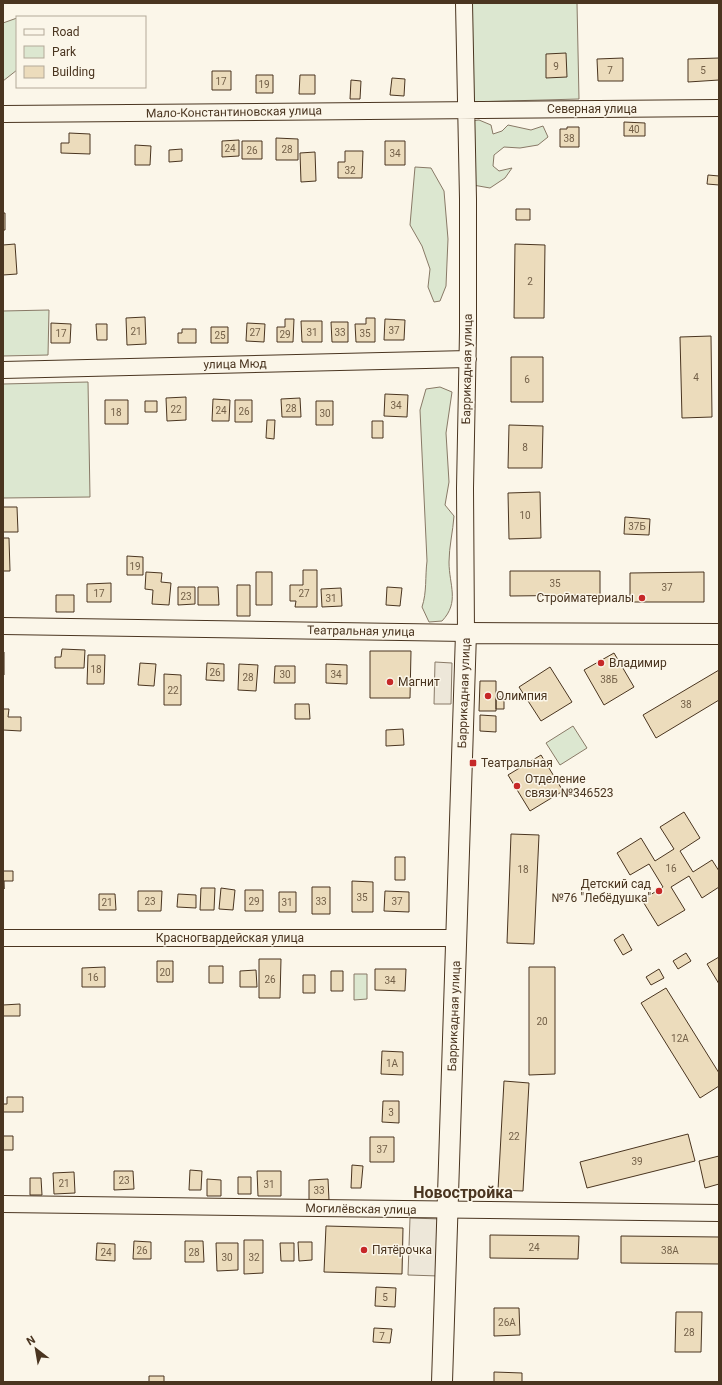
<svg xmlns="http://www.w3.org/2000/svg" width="722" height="1385" viewBox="0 0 722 1385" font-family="Roboto,sans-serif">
<rect width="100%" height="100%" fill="#fbf6e9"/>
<!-- green -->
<path fill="#dce7d0" stroke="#887966" d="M471,3H577L579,99L471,102Z
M17,18V70L3,81V23Z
M479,120L491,125L493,134L502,131L508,125L531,130L543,126L548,137L538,145L520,148L504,147L494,155L493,166L499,171L512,168L505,178L490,188L473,185L470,121Z
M415,167L431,168L444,191L448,239L446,286L440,301L434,302L428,287L430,269L422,246L410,225Z
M49,310L48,355L3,356V311Z
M88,382L90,497L3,498V384Z
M440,387L452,392L446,433L449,482L445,505L454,516C453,531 449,547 449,562C449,585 460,602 442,621L429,622L422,607C427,592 425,577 427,561L420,410L426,389Z
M573,726L587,748L560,765L546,743Z
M354,974H367V999L354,1000Z"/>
<!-- parking -->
<path fill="#ede7d9" stroke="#887966" d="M435,662L452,663L451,704H434Z
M410,1218L441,1219L439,1276L408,1275Z"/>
<!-- building -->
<path fill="#ecdcbc" stroke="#4a3520" d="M566,53L567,77L546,78V54Z
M623,58V81H598L597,59Z
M719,58V80L688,82V59Z
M212,71H231V90H212Z
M256,75H273V93H256Z
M300,75H315V94H299Z
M392,78L405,79L404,96L390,95Z
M351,80L361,81L360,99H350Z
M624,122L645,123V136H624Z
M567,127H579V147H560V129H567Z
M69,133L90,134V154L61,153V143H69Z
M276,138L298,139V160H276Z
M239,140V156L222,157V141Z
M242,141H262V159H242Z
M385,141H405V165H385Z
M135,145L151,146L150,165H135Z
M182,149V161L169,162V150Z
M345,151H363L362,178H338V162H345Z
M315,152L316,181L301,182L300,153Z
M708,175L719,176V185L707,184Z
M516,209H530V220H516Z
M3,213H5V230H3Z
M15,244L17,274L3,275V245Z
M515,244L545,245L544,318H514Z
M145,317L146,344L127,345L126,318Z
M366,318H375V342H356L355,324H366Z
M285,319H294L293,342H277V327H285Z
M385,319L405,320L404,340H384Z
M301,321H322V342H302Z
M331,322H348V342H332Z
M51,323L71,324L70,343H51Z
M247,323L265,324L264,342L246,341Z
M96,324H107V340H97Z
M211,327H228V343H211Z
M182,329H196V343H178V333H182Z
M711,336L712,417L682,418L680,337Z
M511,357H543V402H511Z
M385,394L408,395L407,417L384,416Z
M186,397V420L167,421L166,398Z
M300,398L301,417H282L281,399Z
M213,399L230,400L229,421H212Z
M105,400H128V424H105Z
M235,400H252V422H235Z
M145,401H157V412H145Z
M316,401H333V425H316Z
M267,420H275L274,439L266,438Z
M372,421H383V438H372Z
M509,425L543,426L542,468H508Z
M540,492L541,538L509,539L508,493Z
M3,507H17L18,532H3Z
M625,517L650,519L649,535L624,534Z
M3,538H9L10,571H3Z
M127,556L143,557V575H127Z
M303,570H317V607H295L296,601H290V585H303Z
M510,571H600V595L510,596Z
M146,572L162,573L161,582L171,583L169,605L152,604L153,590L145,589Z
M256,572H272V605H256Z
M704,572V602H630V573Z
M111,583V602H87V584Z
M237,585H250V616H237Z
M178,587H195V604L178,605Z
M198,587H218L219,605H198Z
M387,587L402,588L400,606L386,605Z
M341,588L342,606L322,607L321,589Z
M56,595H74V612H56Z
M62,649L85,650L84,668H55V657H61Z
M370,651H411L410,698H370Z
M3,652H4V675H3Z
M614,653L634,687L604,705L584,670Z
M88,655H105L104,684H87Z
M140,663L156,664L154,686L138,685Z
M207,663L224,664V681L206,680Z
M239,664L258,665L256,691L238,690Z
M326,664L347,665V684L326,683Z
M275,666H295V683H274Z
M550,667L572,702L541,721L519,687Z
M719,670V700L656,738L643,715Z
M164,674L181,675V705H164Z
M480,681H496V711H479Z
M496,697H504V709H496Z
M295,704H309L310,719H295Z
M3,709H9L8,717H21V731L3,730Z
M480,715L496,716V732L480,731Z
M403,729L404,745L386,746V730Z
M541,755L563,791L530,811L508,775Z
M684,812L700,838L680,851L693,872L712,860L719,871V887L702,898L689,876L671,887L685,910L658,926L642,900L663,887L649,864L630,875L617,853L641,838L655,861L674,849L660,827Z
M511,834L539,835L534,944L507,943Z
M395,857H405V880H395Z
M3,871H13V881H4V889Z
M352,881L373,882V912H352Z
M312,887H330V914H312Z
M201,888H215L214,910H200Z
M221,888L235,890L233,910L219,909Z
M245,890H263V911H245Z
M138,891H162L161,911H138Z
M385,891L409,892V912L384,911Z
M279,892H296V912H279Z
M99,894H115L116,910H99Z
M178,894L196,895V908L177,907Z
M623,934L632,950L623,955L614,940Z
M686,953L691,961L678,969L673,961Z
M719,957V984L707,964Z
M259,959H281L280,998H259Z
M157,961H173V982H157Z
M209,966H223V983H209Z
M105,967V987H82V968Z
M529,967H555V1074L529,1075Z
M375,969H406L405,991L375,990Z
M659,969L664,978L651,985L646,977Z
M256,970L257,987H240V971Z
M331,971H343V991H331Z
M303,975H315V993H303Z
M666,988L719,1073V1086L700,1098L641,1003Z
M20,1004V1016H3V1005Z
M382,1051L403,1052V1075L381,1074Z
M504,1081L529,1083L523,1191L498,1190Z
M7,1097H23V1112H3V1104H7Z
M383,1101H399V1123L382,1122Z
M688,1134L695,1161L587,1188L580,1162Z
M3,1136H13V1150H3Z
M370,1137H394V1162H370Z
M719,1156V1184L705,1188L699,1161Z
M352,1165L363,1166L361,1188H351Z
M190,1170L202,1171L201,1190H189Z
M114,1171H133L134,1189L114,1190Z
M257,1171H281V1196H258Z
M74,1172L75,1193L54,1194L53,1173Z
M238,1177H251V1194H238Z
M30,1178H41L42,1195H30Z
M207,1179L221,1180V1196H207Z
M328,1179L329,1200L309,1201V1180Z
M326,1226L403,1228L402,1274L324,1272Z
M490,1235L579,1236L578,1259L490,1258Z
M621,1236L719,1237V1264L621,1263Z
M244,1240H263V1273L244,1274Z
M134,1241L151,1242V1259H133Z
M185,1241H203L204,1262H185Z
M298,1242H312V1260L299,1261Z
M97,1243L115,1244V1261L96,1260Z
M216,1243H238V1270L217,1271Z
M280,1243H294V1261H281Z
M376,1287L396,1288L395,1307L375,1306Z
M494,1308H519L520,1335L494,1336Z
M676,1312H702L701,1352H675Z
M374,1328L392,1329L390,1343L373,1342Z
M494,1372L522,1373V1382H494Z
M149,1376H164V1382H149Z"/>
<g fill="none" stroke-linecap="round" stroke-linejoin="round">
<!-- minor casing -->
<g stroke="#4a3520" stroke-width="18">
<path id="minor" d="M3,114L719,108
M3,370L468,359
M3,626L466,633L465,488L468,332V199L464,3
M3,938H456
M3,1204L719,1213"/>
</g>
<!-- major casing -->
<g stroke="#4a3520" stroke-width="22">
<path id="major" d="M442,1382L466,633L719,634"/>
</g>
<!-- minor -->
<use href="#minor" stroke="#fbf6e9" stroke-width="16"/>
<!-- major -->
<use href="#major" stroke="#fbf6e9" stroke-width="20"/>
</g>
<!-- markers -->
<g fill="#c62828" stroke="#fbf6e9" stroke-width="1.5">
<circle cx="642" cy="598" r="4"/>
<circle cx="601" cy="663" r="4"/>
<circle cx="390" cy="682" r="4"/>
<circle cx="488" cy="696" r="4"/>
<rect x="469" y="759" width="8" height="8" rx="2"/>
<circle cx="517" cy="786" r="4"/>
<circle cx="659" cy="891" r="4"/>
<circle cx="364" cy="1250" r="4"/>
</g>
<g text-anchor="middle" stroke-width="3" stroke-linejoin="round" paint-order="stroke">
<!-- number labels -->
<g font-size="10" fill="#725f47">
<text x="556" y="70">9</text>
<text x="610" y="74">7</text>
<text x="703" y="74">5</text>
<text x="221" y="85">17</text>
<text x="264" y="88">19</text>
<text x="634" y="133">40</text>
<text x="569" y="142">38</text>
<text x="230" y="152">24</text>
<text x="287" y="153">28</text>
<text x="252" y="154">26</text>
<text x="395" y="157">34</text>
<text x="350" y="174">32</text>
<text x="530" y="285">2</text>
<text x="394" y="334">37</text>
<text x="136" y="335">21</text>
<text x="255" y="336">27</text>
<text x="312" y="336">31</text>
<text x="340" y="336">33</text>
<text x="61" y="337">17</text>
<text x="365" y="337">35</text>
<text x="285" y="338">29</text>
<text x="220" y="339">25</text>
<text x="696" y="381">4</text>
<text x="527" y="383">6</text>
<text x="396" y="409">34</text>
<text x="291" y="412">28</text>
<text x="176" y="413">22</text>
<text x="221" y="414">24</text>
<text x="244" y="415">26</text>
<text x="116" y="416">18</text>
<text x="325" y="417">30</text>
<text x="525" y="451">8</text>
<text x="525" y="519">10</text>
<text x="637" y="530">37Б</text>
<text x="135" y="570">19</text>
<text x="555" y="587">35</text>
<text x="667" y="591">37</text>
<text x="99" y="597">17</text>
<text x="304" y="597">27</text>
<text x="186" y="600">23</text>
<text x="331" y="602">31</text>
<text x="96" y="673">18</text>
<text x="215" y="676">26</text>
<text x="285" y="678">30</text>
<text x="336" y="678">34</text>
<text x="248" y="681">28</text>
<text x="609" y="683">38Б</text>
<text x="173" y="694">22</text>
<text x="686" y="708">38</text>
<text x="671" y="872">16</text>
<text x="523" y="873">18</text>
<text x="362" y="901">35</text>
<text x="150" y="905">23</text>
<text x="254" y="905">29</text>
<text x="321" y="905">33</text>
<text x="397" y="905">37</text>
<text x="107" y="906">21</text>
<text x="287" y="906">31</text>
<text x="165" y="976">20</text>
<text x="93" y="981">16</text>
<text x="270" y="983">26</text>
<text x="390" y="984">34</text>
<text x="542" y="1025">20</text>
<text x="680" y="1042">12А</text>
<text x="392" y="1067">1А</text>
<text x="391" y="1116">3</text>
<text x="514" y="1140">22</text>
<text x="382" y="1153">37</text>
<text x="637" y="1165">39</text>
<text x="124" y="1184">23</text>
<text x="64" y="1187">21</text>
<text x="269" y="1188">31</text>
<text x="319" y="1194">33</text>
<text x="534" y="1251">24</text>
<text x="142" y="1254">26</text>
<text x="670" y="1254">38А</text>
<text x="106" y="1256">24</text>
<text x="194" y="1256">28</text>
<text x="227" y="1261">30</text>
<text x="254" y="1261">32</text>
<text x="385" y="1301">5</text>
<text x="507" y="1326">26А</text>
<text x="689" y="1336">28</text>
<text x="382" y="1340">7</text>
</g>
<!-- street labels -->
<g font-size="12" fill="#4a3520" stroke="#fbf6e9">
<text x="592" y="113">Северная улица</text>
<text transform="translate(234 112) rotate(-1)" y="4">Мало-Константиновская улица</text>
<text transform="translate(235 364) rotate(-1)" y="4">улица Мюд</text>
<text transform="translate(467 369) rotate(-89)" y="4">Баррикадная улица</text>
<text transform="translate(361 631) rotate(1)" y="4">Театральная улица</text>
<text transform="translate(464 693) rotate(-88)" y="4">Баррикадная улица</text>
<text x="230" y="942">Красногвардейская улица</text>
<text transform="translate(454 1016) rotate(-88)" y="4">Баррикадная улица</text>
<text transform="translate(361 1209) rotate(1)" y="4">Могилёвская улица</text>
</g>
<!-- poi labels -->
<g font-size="12" fill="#4a3520" stroke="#fbf6e9" text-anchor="start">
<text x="634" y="602" text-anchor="end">Стройматериалы</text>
<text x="609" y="667">Владимир</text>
<text x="398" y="686">Магнит</text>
<text x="496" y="700">Олимпия</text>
<text x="481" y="767">Театральная</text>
<text x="525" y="783">Отделение<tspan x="525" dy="14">связи №346523</tspan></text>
<text x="651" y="888" text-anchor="end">Детский сад<tspan x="651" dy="14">№76 "Лебёдушка"</tspan></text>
<text x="372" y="1254">Пятёрочка</text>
</g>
<!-- district labels -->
<g font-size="16" font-weight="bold" fill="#4a3520" stroke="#fbf6e9">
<text x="463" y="1198">Новостройка</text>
</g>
</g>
<!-- border -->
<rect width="722" height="1385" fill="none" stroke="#4a3520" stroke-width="8"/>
<!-- legend -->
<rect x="16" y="16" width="130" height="72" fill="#fbf6e9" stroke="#b4a999"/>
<rect x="24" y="29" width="20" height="6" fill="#fbf6e9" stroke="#b4a999"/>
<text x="52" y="36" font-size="12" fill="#4a3520">Road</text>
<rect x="24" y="46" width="20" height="12" fill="#dce7d0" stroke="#b4a999"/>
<text x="52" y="56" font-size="12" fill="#4a3520">Park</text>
<rect x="24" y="66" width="20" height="12" fill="#ecdcbc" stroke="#b4a999"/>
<text x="52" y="76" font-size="12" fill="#4a3520">Building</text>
<!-- north arrow -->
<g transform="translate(36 1349) rotate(329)" stroke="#fbf6e9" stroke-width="3" paint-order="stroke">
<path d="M0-3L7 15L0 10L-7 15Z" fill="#4a3520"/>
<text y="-6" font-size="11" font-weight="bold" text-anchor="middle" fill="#4a3520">N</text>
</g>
</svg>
